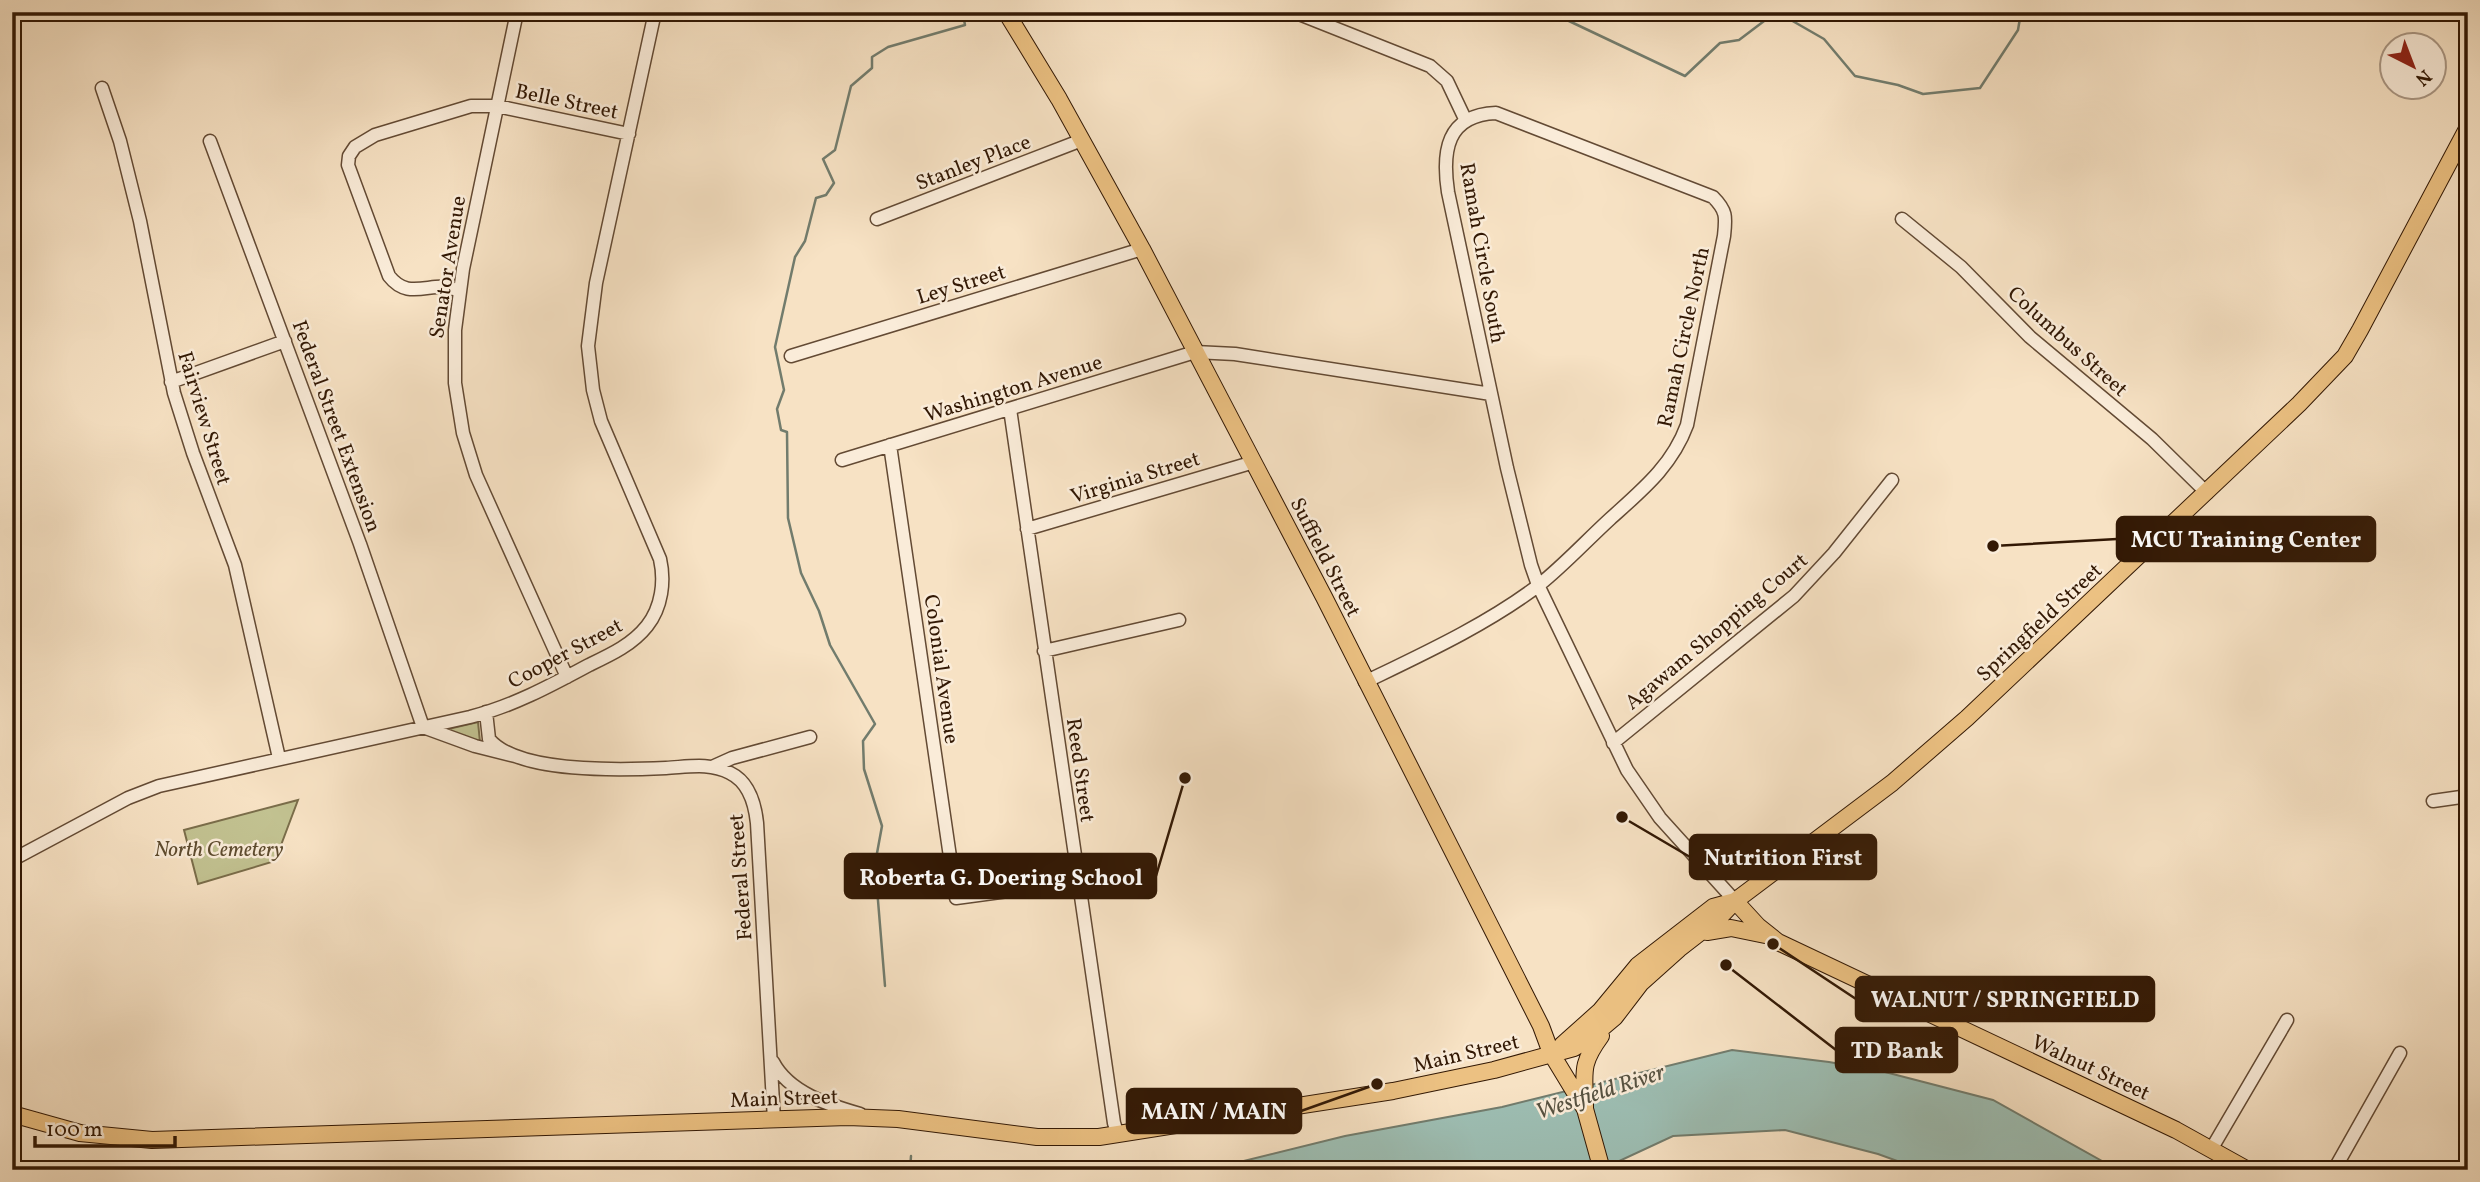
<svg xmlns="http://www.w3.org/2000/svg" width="2480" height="1182" viewBox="0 0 2480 1182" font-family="Vollkorn,serif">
<rect width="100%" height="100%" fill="#f7e2c4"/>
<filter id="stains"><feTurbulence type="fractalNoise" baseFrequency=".00286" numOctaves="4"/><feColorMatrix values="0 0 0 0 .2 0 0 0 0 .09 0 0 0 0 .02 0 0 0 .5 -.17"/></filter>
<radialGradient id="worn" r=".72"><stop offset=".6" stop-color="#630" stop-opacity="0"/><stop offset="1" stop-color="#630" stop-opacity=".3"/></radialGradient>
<!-- green -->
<path fill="#c2c291" stroke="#7a6d4a" stroke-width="2" d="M478,722L480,742L444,730Z
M298,800L275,861L198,884L184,830Z"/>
<!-- water -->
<path fill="#9dbeb3" stroke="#727c6d" stroke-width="2" d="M1732,1050L1829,1062L1885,1072L1993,1100L2118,1170H1922L1878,1154L1785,1130L1673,1136L1600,1170H1207L1345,1136L1502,1107Z"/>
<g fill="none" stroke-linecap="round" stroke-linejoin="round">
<!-- stream -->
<path stroke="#727c6d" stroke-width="2.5" d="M1550,12L1685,76L1720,43L1739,40L1776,12
M1777,12L1824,39L1855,76L1898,85L1923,94L1980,88L2018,30L2021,12
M885,986L875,864L882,826L864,769L863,741L875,724L830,645L819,611L801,573L788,518L787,432L781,430L777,409L784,390L775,347L795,257L805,241L816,198L826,195L834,183L823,159L835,150L851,86L872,68V57L888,47L965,25L963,14L966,12
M910,1170L911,1156"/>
<!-- minor casing -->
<g stroke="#634a34" stroke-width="15">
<path id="minor" d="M517,12L463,269L455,330V383L463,433L476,475L567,677
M1294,12L1430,66L1447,81L1466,121
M102,88L120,141L140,221L174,393L193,453L235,565L279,758
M210,141L360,544L423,727L475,746L515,756
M877,219L1082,140
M1902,219L1961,267L2030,337L2152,439L2207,493
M459,291C452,288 444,286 436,287C417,289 403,294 389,276L348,165L349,156L355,147L375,135L471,106H497L629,134
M791,356L1142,249
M171,382L285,341
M1010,409L1114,1123L1118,1135
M890,445L956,898L1077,882
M842,460L1195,352L1235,354L1491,394
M1027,529L1254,462
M1044,651L1179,620
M1365,682C1423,654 1488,624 1539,585C1564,565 1586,541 1610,519C1642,490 1672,466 1687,425L1724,236C1726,217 1727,211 1713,197L1496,113C1446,115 1442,152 1448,192L1507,468L1531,565L1538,585L1627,770L1660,818L1735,901
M486,712L489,739C518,774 623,770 666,768C687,767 710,762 730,773C749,782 755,804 757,823L774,1120
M1613,743L1794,596L1834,553L1892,480
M712,767L732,758L810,737
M2433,801L2468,796
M12,860L128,798L159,786L470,717C513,706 550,686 589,665C610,655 632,645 647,626C662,607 665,581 660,559L601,421L593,390L588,346L596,283L655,12
M773,1062C789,1093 829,1105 860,1114
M2212,1148L2287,1020
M2334,1170L2400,1053"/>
</g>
<!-- major casing -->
<g stroke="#321804" stroke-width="18">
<path id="major" d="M1006,12L1059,99L1142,249L1324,597L1541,1026L1551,1053L1585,1109L1602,1170
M1735,901L1758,926L1778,942L2176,1130L2248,1170
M1707,932L1731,928L1770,936
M1562,1045L1600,1011L1638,965L1713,907L1735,901
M1585,1107C1585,1073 1579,1066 1601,1036
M12,1114L80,1133L152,1140L848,1117L898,1119L1037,1137H1099L1393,1091L1494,1070L1574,1048L1590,1038L1615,1017L1641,983L1679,949L1719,918L1735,901L1892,783L1967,718L2299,404L2345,356L2360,330L2468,127"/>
</g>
<!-- minor -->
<use href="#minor" stroke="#faecd9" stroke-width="12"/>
<!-- major -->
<use href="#major" stroke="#ecc182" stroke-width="16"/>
</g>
<g text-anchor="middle" stroke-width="5" stroke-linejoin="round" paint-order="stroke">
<!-- street labels -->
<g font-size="21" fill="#321804" stroke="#faecd9">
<text transform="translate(567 101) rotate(12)" y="7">Belle Street</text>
<text transform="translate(973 162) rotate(-21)" y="7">Stanley Place</text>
<text transform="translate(1483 253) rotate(80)" y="7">Ramah Circle South</text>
<text transform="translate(447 267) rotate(-81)" y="7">Senator Avenue</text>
<text transform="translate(961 284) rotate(-17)" y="7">Ley Street</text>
<text transform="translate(1683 337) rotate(-78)" y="7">Ramah Circle North</text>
<text transform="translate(2068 341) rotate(42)" y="7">Columbus Street</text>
<text transform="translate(1013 388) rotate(-17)" y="7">Washington Avenue</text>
<text transform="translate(205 418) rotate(73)" y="7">Fairview Street</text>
<text transform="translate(337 426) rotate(70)" y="7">Federal Street Extension</text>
<text transform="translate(1135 477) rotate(-17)" y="7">Virginia Street</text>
<text transform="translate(1326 557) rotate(63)" y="7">Suffield Street</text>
<text transform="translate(2039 622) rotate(-43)" y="7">Springfield Street</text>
<text transform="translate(1716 631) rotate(-40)" y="7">Agawam Shopping Court</text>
<text transform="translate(565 653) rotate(-28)" y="7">Cooper Street</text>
<text transform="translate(942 669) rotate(82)" y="7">Colonial Avenue</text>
<text transform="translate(1081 770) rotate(82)" y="7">Reed Street</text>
<text transform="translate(740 877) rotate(-94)" y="7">Federal Street</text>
<text transform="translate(1466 1053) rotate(-13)" y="7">Main Street</text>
<text transform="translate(2091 1067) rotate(25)" y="7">Walnut Street</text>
<text transform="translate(784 1098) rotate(-2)" y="7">Main Street</text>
</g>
<!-- park labels -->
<g font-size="21" font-style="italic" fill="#5d4b2e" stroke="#faecd9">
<text x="219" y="856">North Cemetery</text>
</g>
<!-- water labels -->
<g font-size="23" font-style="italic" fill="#575241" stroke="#faecd9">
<text transform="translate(1600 1091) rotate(-18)" y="8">Westfield River</text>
</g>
</g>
<!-- callouts -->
<path fill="none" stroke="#321804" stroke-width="2.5" d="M1993 546L2117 539M1622 817L1690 857M1185 778L1156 876M1773 944L1856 999M1726 965L1836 1050M1377 1084L1301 1111"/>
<g fill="#321804" stroke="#faecd9" stroke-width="2.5">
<circle cx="1993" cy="546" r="7"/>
<circle cx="1622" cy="817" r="7"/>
<circle cx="1185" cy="778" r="7"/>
<circle cx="1773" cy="944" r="7"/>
<circle cx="1726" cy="965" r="7"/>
<circle cx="1377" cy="1084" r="7"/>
</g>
<g fill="#321804" stroke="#321804" stroke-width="2.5">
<rect x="2117" y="517" width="258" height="44" rx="7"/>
<rect x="1690" y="835" width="186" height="44" rx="7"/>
<rect x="845" y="854" width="311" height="44" rx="7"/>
<rect x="1856" y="977" width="298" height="44" rx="7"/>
<rect x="1836" y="1028" width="121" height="44" rx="7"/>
<rect x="1127" y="1089" width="174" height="44" rx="7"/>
</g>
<g font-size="23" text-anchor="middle" font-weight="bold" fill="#fff">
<text x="2246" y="547">MCU Training Center</text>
<text x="1783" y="865">Nutrition First</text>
<text x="1001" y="885">Roberta G. Doering School</text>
<text x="2005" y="1007">WALNUT / SPRINGFIELD</text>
<text x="1897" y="1058">TD Bank</text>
<text x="1214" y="1119">MAIN / MAIN</text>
</g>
<!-- margin -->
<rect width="2480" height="1182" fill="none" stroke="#f7e2c4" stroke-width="42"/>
<rect x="14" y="14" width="2452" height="1154" fill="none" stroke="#321804" stroke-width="3.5"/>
<rect x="21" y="21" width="2438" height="1140" fill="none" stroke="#321804" stroke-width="2"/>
<!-- north arrow -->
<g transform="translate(2413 66) rotate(138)"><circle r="33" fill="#faecd9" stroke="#aa9784" stroke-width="2"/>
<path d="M0-5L12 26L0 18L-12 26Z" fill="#8f2418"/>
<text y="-10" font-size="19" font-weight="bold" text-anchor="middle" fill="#321804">N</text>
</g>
<!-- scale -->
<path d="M35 1136v10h140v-10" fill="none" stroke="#321804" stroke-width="3.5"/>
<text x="46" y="1136" font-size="21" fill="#321804" stroke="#faecd9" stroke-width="5" paint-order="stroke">100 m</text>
<rect width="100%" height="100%" filter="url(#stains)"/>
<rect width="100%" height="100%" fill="url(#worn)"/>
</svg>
